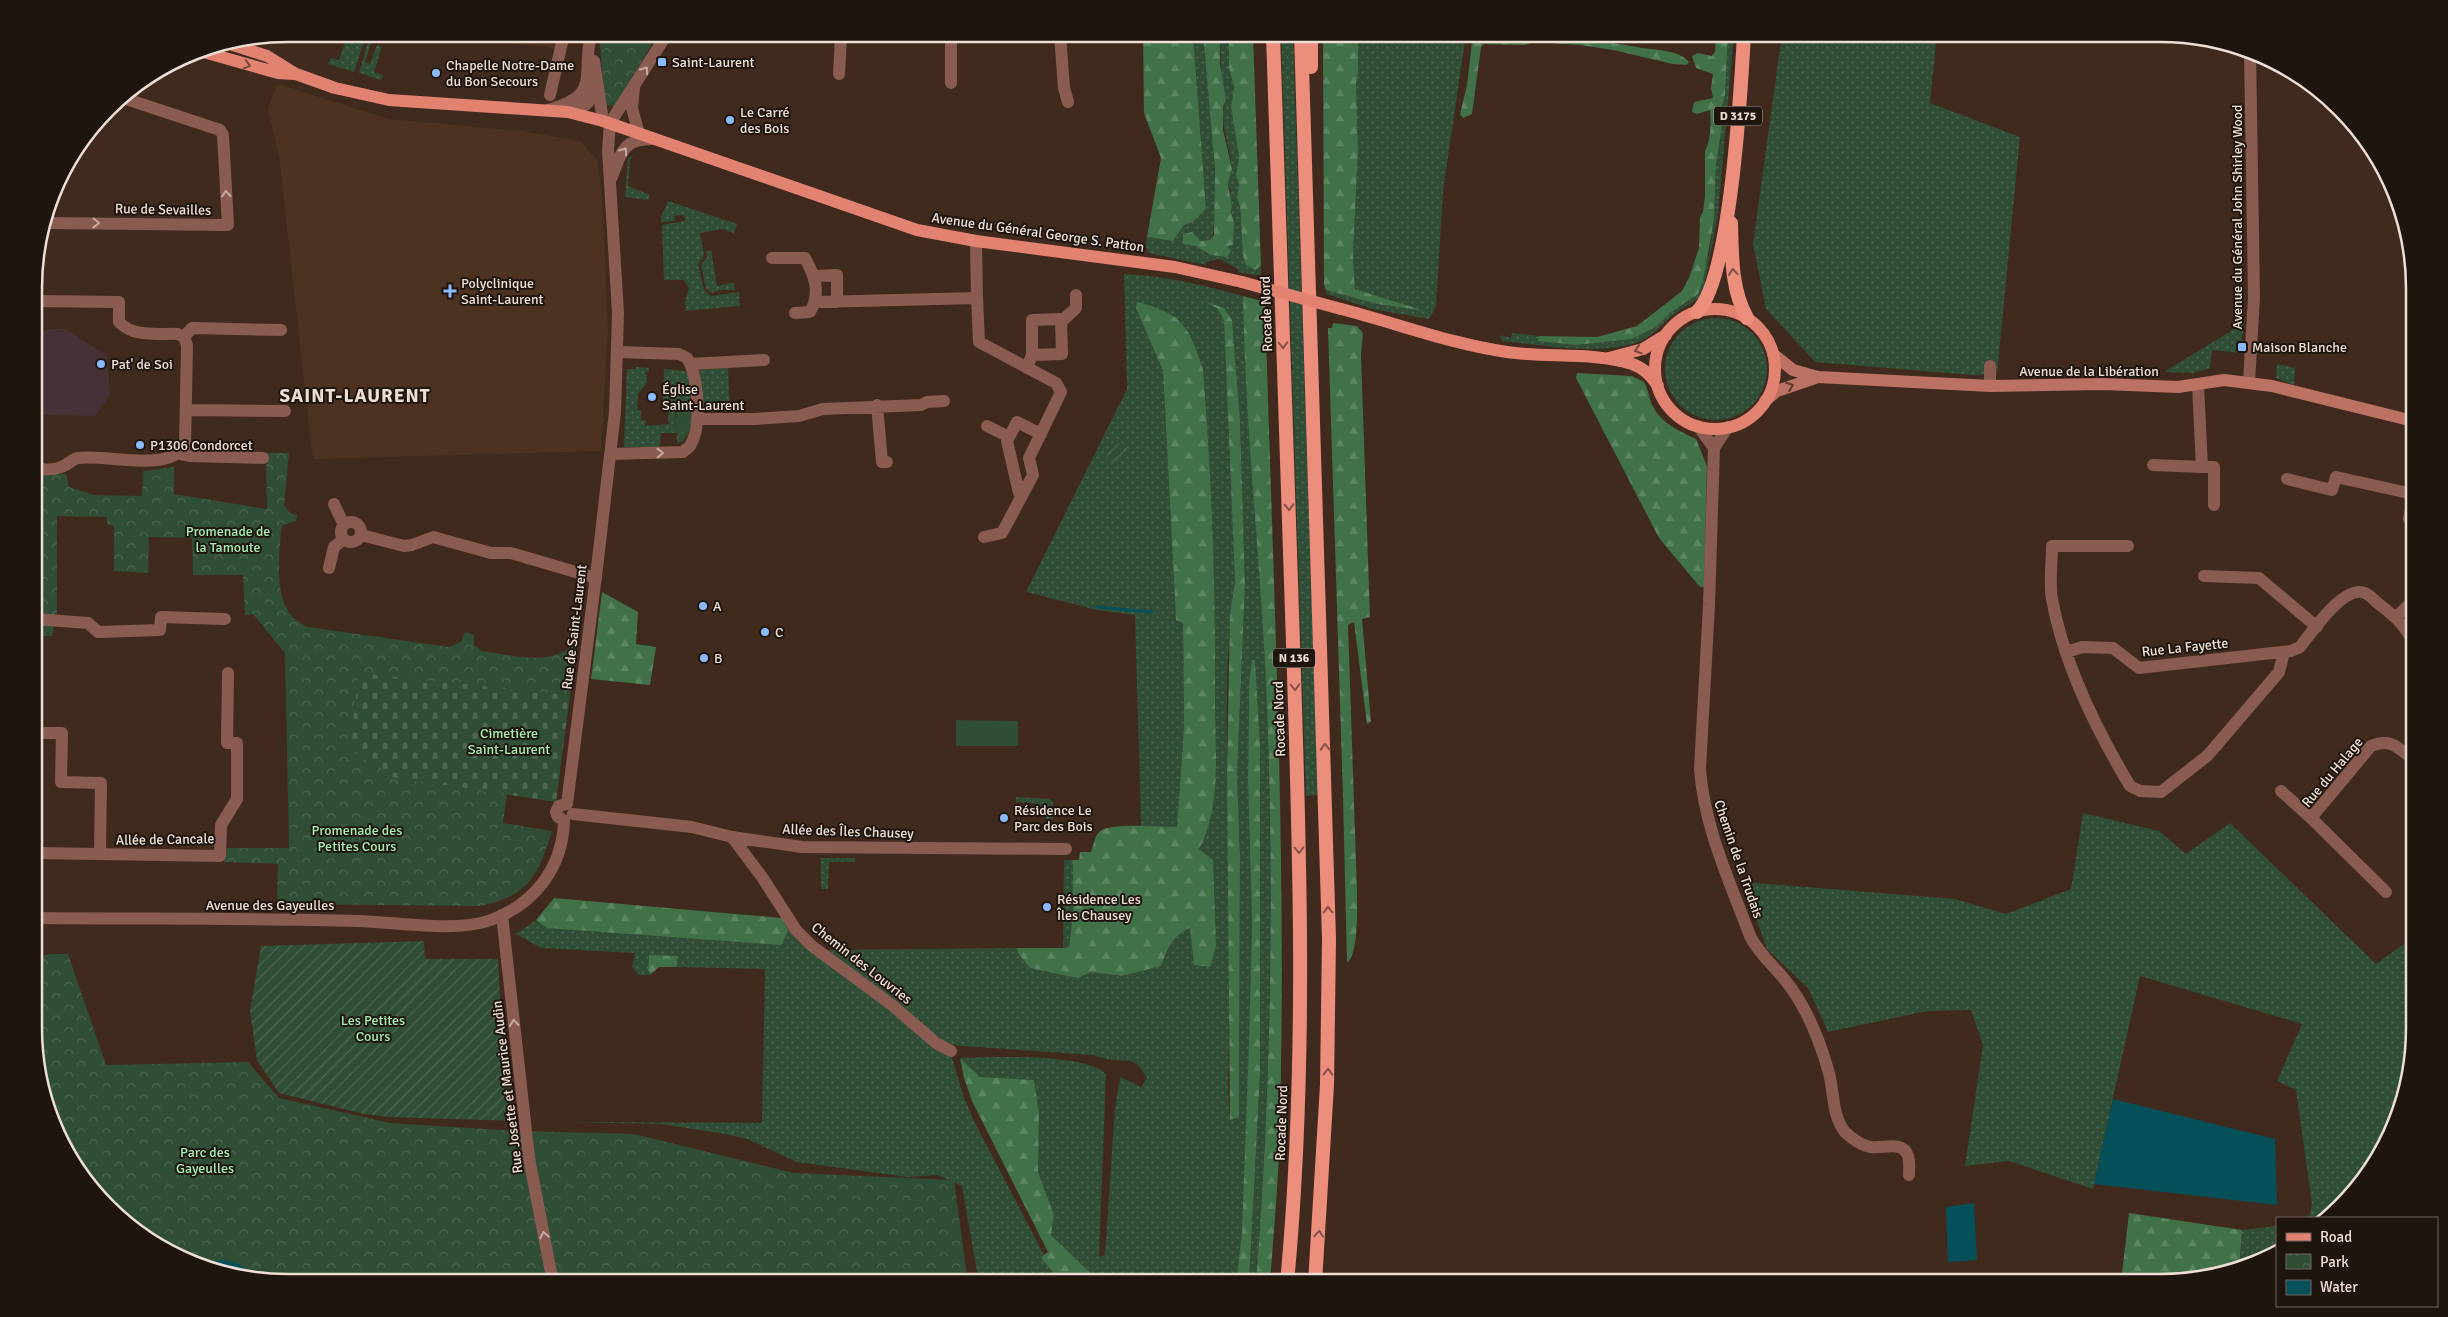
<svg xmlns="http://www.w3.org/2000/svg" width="2448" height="1317" viewBox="0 0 2448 1317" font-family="Signika,sans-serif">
<defs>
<pattern id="grass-dots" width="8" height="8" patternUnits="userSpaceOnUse" patternTransform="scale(1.25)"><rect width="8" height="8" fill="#304d35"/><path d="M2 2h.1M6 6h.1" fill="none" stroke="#4e6652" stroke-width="1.8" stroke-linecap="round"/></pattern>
<pattern id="forest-firs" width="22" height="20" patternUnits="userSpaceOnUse" patternTransform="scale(1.25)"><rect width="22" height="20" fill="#407149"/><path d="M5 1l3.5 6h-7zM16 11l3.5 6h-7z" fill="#5c8562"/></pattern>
<pattern id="cemetery-stones" width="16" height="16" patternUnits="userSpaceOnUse" patternTransform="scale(1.25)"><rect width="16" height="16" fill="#304d35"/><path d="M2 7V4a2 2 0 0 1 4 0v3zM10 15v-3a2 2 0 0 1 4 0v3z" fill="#4e6652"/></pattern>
<pattern id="park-crowns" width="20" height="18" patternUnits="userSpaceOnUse" patternTransform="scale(1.25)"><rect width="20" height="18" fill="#304d35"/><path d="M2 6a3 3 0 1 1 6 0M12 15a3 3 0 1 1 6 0" fill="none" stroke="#4e6652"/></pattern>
<pattern id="garden-furrows" width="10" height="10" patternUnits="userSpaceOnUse" patternTransform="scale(1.25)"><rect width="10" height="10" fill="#304d35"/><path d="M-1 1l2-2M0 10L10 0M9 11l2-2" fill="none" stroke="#4e6652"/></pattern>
</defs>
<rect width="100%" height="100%" fill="#402a1d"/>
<!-- commercial -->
<path fill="#453136" d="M49,329H65L107,355L110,394L95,416L44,415L35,373L34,333Z"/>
<!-- built -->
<path fill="#4d3221" d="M433,34H560L556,50L546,47L433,36Z
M277,84L389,119L522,131L580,141L598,161L603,210L608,330L601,451L313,459L279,156L268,109Z"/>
<!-- grass -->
<path fill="url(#grass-dots)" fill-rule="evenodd" d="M1193,34H1203C1205,67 1225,221 1210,240L1200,241L1195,246L1211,255L1227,246L1234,223L1229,198L1231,191L1228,184C1240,160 1215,127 1226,100L1222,84L1220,34H1229V68L1234,87L1231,107L1239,157L1236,175L1239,185L1237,198L1240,206L1243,256L1246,265L1255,270L1261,266V276L1238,272V269L1219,259L1206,262V265L1149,253L1146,246L1147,237L1173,241L1184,225L1193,222L1206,209Z
M1281,34H1293L1318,795L1306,796Z
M1358,34H1466L1443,191L1436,306L1429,319L1372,309L1327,294L1326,290L1377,304L1421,310L1355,289L1353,255L1358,150L1356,83L1358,74Z
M1728,34H1734L1718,215L1703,293C1694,304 1684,306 1673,315C1661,325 1651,338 1636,343C1600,355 1539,345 1502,341L1500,335L1511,338L1512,333L1539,336V341L1576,345L1632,339L1656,327L1670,313L1693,298L1709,255L1714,220L1716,165L1722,126L1721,109L1725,96Z
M1782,34H1937L1930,103L2020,137L1997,374L1972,375L1815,362L1766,309L1753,244Z
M347,36L364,41L354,72L328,64L331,58L339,60Z
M368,42L371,43L365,62L370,64L377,45L382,46L374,72L383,75L381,80L359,73Z
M634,155L630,159L628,186L650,195L648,200L625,197L628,158Z
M668,201L737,224L734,233L723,229L700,233L704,255L698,264L704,290L711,296L739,292L740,306L685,311L686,305H684L689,288L684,280H664L662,225L685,221L684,215L674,216L675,221L661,222V217Z
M711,250L717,286L732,283L734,284L735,290H719L712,293L706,289L701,265L707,257L706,251Z
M1124,274C1166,276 1203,285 1243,296L1244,344C1251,465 1263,586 1267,707C1273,899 1271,1091 1256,1283H1249L1260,1075V744L1255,660L1249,686L1248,783L1252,922L1247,1136L1242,1232L1236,1283H1101L1051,1235L1054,1215L1038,1172L1039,1113L1034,1080L980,1077L960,1058C992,1057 1085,1053 1106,1074L1099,1257L1105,1255L1115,1108L1120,1077L1141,1087L1147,1078C1135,1058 1134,1062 1113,1060C1107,1060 1100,1057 1093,1055L949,1045L826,953L829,950L1017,948L1018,953L1078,978L1091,972L1122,976L1161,966C1169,949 1172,936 1190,928L1194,965L1199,849C1221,810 1215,751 1215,707C1216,594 1212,481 1203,369C1191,331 1180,309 1137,303L1136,308L1163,371L1176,620L1183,623L1184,726L1177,828L1141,826L1135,615L1097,610L1026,592L1127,389ZM1209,303L1232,320L1240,419L1245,585L1237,775L1240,854L1239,1117L1230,1120L1228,1091C1229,1011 1231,931 1229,851C1228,763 1222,670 1235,582L1224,321L1218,309Z
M1665 369a51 51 0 1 1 102 0a51 51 0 1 1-102 0Z
M2244,323L2240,353L2212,350L2210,368L2193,373L2164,372Z
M2277,364L2295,368L2294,385L2276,378Z
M636,367L649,368V372L646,371L647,383L638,394L637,410H641V420H646L645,426L670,424L668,421L669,400L663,399L664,369L686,371L692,387V412H675V429H691L683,441L677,443V433H661L660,447H624L627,369H636Z
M728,368L730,411L712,412L700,398L699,370Z
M1016,797L1050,799L1053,803V819H1047L1035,810V803L1016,802Z
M2083,813L2159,831L2186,854L2230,823L2376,964L2414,937C2414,1050 2418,1137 2326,1218H2309L2312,1204L2296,1090L2277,1081L2302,1024L2140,976L2093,1189L2009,1161L1965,1166L1983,1045L1971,1010L1927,1011L1828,1032L1808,988L1767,949L1743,882L1955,899L2006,914L2071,889Z
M821,858H855V862H829L828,889H821Z
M1064,860H1073V911L1069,948H1063Z
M782,918L951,1054L963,1095L974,1121L1044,1255L1041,1256L1050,1270L1066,1283H979L962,1186L937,1175L907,1177L797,1162L747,1139L725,1134L661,1124L566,1122L762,1123L765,969L677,967V956L649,955L648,969L650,975H639L632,967L635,953L541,948L516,934L536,920L547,928Z
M2277,1226V1252L2239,1270L2242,1230Z"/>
<!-- forest -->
<path fill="url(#forest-firs)" d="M1143,34H1193L1206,209L1193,222L1184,225L1173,241L1147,237L1161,158L1144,113Z
M1203,34H1220V64L1226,100L1223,107V130L1232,169L1228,184L1232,207L1231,211L1234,223L1233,245L1227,246L1231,251L1227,257L1211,255L1195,246L1183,244V234L1192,232L1200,241L1210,240L1214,235L1215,170Z
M1229,34H1253L1261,266L1255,270L1246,265L1243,256L1240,206L1237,198L1239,185L1236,175L1239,157L1231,107L1234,87L1229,68Z
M1323,34H1358V74L1356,83L1358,150L1353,255L1355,289L1425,311L1377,304L1326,290L1324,285Z
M1473,34C1530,34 1585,37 1642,48C1656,50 1679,50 1689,62L1687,65L1673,64L1613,50L1580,45L1534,42L1525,45L1484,44L1481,47L1472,114L1463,118L1460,114L1467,85Z
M1716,34H1728L1725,96L1721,109L1722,126L1716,165L1714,220L1703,281L1698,294L1670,313L1656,327L1632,339L1576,345L1538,341L1539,336L1597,337L1637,326L1682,291L1689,278L1699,248L1700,217L1703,212L1705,196V151C1711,140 1711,122 1710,110L1697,114L1692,112L1694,102L1713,98L1711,88L1713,74L1696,68L1692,56L1698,53L1712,56L1715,52Z
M1243,296L1265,302C1273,587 1288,871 1279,1155C1277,1198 1273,1240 1270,1283H1256C1271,1091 1274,900 1267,707C1262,570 1245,433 1243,296Z
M1137,302C1183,313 1189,327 1203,369C1212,480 1216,592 1215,703C1215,750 1222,807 1199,849L1213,860L1216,946L1210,967L1194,965L1190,928C1172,936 1168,949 1161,966L1122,976L1091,972L1078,978L1030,968L1018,953L1017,948H1069L1073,911V860H1079L1080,852H1091C1093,846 1095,837 1098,833C1109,821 1161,828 1177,827L1184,726L1183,623L1176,620L1163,371L1136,308Z
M1206,302L1224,308L1232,320L1240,419L1245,585L1237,775L1240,854L1239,1117L1230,1120L1227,774L1230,614L1235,582L1224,321L1218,309Z
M1333,323L1357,326L1363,333L1361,355L1370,617L1362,619L1371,722L1367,724L1354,622L1348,625L1357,892C1357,908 1359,953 1347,963L1343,796L1328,328H1332Z
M1577,373L1632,376L1644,382C1648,389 1649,397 1652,405C1661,423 1679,431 1696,439L1707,466L1704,587H1700L1659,538L1576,378Z
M602,592L638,612L636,644L656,647L650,685L591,679Z
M1252,660H1255L1260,744V1075L1249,1283H1236L1242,1232L1249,1042L1252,922L1248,783L1249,686Z
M554,898L782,918L788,931L781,945L547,928L536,920Z
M649,955L677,956V967H659L650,975L648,969Z
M960,1058L980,1077L1034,1080L1039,1113L1038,1172L1054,1215L1051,1235L1101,1283C1066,1283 1062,1287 1041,1257L1048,1252L972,1101L964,1078Z
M2129,1213L2242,1230L2239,1270L2176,1283H2121Z"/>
<!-- cemetery -->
<path fill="url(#cemetery-stones)" d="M359,672L570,695L556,802L383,776L349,750Z"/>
<!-- park -->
<path fill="url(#park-crowns)" d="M599,34H658L614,107L605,104Z
M676,412H692L691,429H675Z
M266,453H289L284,505L290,513L297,515L296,521L283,525L281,530C279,562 271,613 308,627L449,647L461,642L465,632L474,635V645L482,651C514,655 551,668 577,642L570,695L359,673L349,750L384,770L383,776L507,794L503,823L552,831C538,876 529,896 480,906L277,904L278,864L224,862L225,848H289L285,653L253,614L245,615L243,575H193L192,538L149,537L148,573L114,571V526L107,524V517L57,516V612L52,636H38L35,645L37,472L66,474L69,487L94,495L142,496L143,471L174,467V494L267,509Z
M50,954H68L106,1065L248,1062L279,1098L390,1123L517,1131L634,1134L794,1173L954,1180L968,1283H289L223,1275L176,1257L121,1220L77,1170L53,1125L36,1062V958Z"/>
<!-- garden -->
<path fill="url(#garden-furrows)" d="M1114,441L1128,448L1119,466L1105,459Z
M424,941L425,959H498L504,1079H510L514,1121L390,1117L364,1114L279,1093L257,1060L250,1010L261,946Z"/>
<!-- pitch -->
<path fill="#304d35" d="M956,720L1018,721V746H956Z"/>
<!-- water -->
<path fill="#065059" d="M2113,1099L2275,1139L2277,1205L2094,1184Z
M1974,1203L1977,1260L1948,1262L1946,1207Z
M223,1260L237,1263L264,1280L223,1275L195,1264Z"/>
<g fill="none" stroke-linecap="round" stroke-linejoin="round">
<!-- stream -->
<path stroke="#065059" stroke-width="3" d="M1097,607L1152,612"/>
<!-- minor -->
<path stroke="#8a5b51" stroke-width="12" d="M829,34L841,37L839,74
M949,34L951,39V83
M1060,34L1064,88L1068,102
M594,61L603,121
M634,88L632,108L639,134
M550,95L564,34
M548,110C602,95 581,77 591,34
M568,112C589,106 591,103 596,81
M610,123L667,34
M48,223L228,225L223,135L220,130L120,97
M772,258H805C815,276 821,293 810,312L795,313
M815,276L837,275V302
M977,298L979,342L1056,383L1061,392L1029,458L1033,475L1002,533L984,537
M34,301L119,302V322C134,338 157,333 178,334L184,337L187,345L185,446C166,473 108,454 78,458C72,459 68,465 61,467C53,471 43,469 35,469
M816,302L977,298L976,241
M1061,322L1076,308V295
M184,337L192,328L281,330
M691,364L764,360
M1027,368L1032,355V320L1061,319L1062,354L1032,355
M1990,386V366
M877,405L882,462H887
M186,410L285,411
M697,419H755L799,416L823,409L921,405L927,402L944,401
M987,426L1009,437
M1698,426L1714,448
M1714,448L1709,605L1700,769C1704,827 1730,882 1750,936C1759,954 1773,965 1785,980C1807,1007 1820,1041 1829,1073C1834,1092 1832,1116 1845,1132C1851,1138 1862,1146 1871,1147C1883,1149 1903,1140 1908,1156C1910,1161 1909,1169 1909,1175
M1714,448L1728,427
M180,454L189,456L263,458
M611,454L683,452C685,450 690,447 691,444C702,426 698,375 687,358L679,354L617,352
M2153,465L2202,467L2198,385
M2202,467H2214V505
M2287,479L2332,490L2336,477L2413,494
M1024,492L1019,493L1007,441L1017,422L1041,434
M2413,501L2409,519L2413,520
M334,504L344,525
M341 532a10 10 0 1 1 20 0a10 10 0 1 1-20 0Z
M361,535L404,546L412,545L433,537L491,553H511L596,578
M2128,546H2052C2052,563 2049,583 2052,599C2064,665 2096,729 2130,786L2140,791L2161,792L2207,756L2215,747L2279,672L2284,652
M329,568L334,547L344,539
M2204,576L2259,578L2317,627
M2396,617L2413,601
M35,619L88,623L98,632L160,630L161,617L225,619
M2067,652L2082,647L2113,648L2139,668L2291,651L2300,647C2312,632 2344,584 2365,593C2370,595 2375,601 2380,605C2396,617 2403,624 2413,641
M45,733H62L61,782L101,783L100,854
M2281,791L2311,818
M573,814L692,827L732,837L802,847L1066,849
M732,837L762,877L796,930L812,946L892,1005L936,1043L951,1051
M36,853L220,856L221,825L237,799V743H227L228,673
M2386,892L2311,818L2371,746C2391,738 2397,747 2413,759
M502,915L529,1158L553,1283"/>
<!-- tertiary -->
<path stroke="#8a5b51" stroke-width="12" d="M612,177C621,152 623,139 653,139
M2249,382L2254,297L2250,52
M567,804L597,568L615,412L618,313L608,150L610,123
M564,820L558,817L556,812L559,806L567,804
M36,918C143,919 251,918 358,921C396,922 456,933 491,920C535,904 563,867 564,820"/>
<!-- secondary -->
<path stroke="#bb7163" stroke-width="12" d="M1773,354L1793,370L1818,377
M1765,401L1777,391L1818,377L1990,386L2103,384L2178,387L2224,380L2272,386L2413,421"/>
<!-- primary -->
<path stroke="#e28270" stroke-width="12" d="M233,45L267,56L296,74L335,88L389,100L568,112L603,121L917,230L976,241L1175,267L1242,282
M200,51L278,73L294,74
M1341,309C1396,323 1451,344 1507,352C1548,358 1593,352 1632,364C1644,368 1651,376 1658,386
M1655 369a60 60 0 1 1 120 0a60 60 0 1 1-120 0Z
M1609,358L1643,349L1666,335"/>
<!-- trunk -->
<path stroke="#ec8e7c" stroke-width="14" d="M1273,34C1279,237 1287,440 1293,643C1300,856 1307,1070 1287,1283
M1301,34L1329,939L1327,1085L1315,1283
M1311,67V34
M1731,223C1732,256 1731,289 1747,318
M1697,312C1731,278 1741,88 1744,34"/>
<!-- primary-bridge -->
<path stroke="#e28270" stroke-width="12" d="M1242,282L1341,309"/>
</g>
<!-- one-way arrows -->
<defs><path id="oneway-chevron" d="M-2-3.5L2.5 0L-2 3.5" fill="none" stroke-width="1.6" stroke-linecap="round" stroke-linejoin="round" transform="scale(1.25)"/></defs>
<g stroke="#77463b">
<use href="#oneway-chevron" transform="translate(247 65) rotate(15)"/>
<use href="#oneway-chevron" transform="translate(1638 350) rotate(162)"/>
</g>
<g stroke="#c5aaa1">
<use href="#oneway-chevron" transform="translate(645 70) rotate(-56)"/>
<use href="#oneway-chevron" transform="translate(624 151) rotate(-55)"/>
<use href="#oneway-chevron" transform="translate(226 194) rotate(-93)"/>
<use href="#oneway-chevron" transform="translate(96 223) rotate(1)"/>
<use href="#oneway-chevron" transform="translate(660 453) rotate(-1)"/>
<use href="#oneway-chevron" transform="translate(514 1023) rotate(-95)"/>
<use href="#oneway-chevron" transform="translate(544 1235) rotate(-101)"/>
</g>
<g stroke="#865246">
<use href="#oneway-chevron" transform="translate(1733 272) rotate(-95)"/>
<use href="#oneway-chevron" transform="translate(1283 345) rotate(88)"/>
<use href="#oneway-chevron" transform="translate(1289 507) rotate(88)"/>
<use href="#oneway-chevron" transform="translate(1295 687) rotate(88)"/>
<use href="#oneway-chevron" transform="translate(1325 747) rotate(-92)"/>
<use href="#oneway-chevron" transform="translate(1299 850) rotate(89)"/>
<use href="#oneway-chevron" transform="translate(1328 910) rotate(-91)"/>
<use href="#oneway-chevron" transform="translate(1328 1072) rotate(-89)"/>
<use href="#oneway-chevron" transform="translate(1319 1234) rotate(-86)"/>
</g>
<use stroke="#5d3a31" href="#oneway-chevron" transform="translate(1790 386) rotate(-21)"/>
<!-- markers -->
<g fill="#8abafc" stroke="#1f150f" stroke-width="2">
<rect x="657" y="57" width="10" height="10" rx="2.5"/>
<circle cx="436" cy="73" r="5"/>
<circle cx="730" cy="120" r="5"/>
<path d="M447.5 283.5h5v5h5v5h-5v5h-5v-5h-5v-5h5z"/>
<rect x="2237" y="342" width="10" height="10" rx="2.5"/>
<circle cx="101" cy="364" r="5"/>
<circle cx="652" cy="397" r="5"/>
<circle cx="140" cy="445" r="5"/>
<circle cx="703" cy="606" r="5"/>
<circle cx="765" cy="632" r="5"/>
<circle cx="704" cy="658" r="5"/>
<circle cx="1004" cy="818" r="5"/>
<circle cx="1047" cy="907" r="5"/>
</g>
<g text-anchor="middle" stroke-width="4" stroke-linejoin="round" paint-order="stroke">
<!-- shield labels -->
<g fill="#1f150f" stroke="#afa29a" stroke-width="1">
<rect x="1714" y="106.5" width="48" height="19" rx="4"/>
<rect x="1273" y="648.5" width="42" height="19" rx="4"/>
</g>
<g font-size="12" font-weight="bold" fill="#edded6">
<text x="1738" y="120">D 3175</text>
<text x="1294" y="662">N 136</text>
</g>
<!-- poi labels -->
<g font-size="14" fill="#edded6" stroke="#1f150f" text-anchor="start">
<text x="672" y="67">Saint-Laurent</text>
<text x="446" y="70">Chapelle Notre-Dame<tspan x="446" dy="16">du Bon Secours</tspan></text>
<text x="740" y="117">Le Carré<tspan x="740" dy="16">des Bois</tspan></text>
<text x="461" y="288">Polyclinique<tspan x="461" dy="16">Saint-Laurent</tspan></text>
<text x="2252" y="352">Maison Blanche</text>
<text x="111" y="369">Pat' de Soi</text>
<text x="662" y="394">Église<tspan x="662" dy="16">Saint-Laurent</tspan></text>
<text x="150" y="450">P1306 Condorcet</text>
<text x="713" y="611">A</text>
<text x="775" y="637">C</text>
<text x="714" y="663">B</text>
<text x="1014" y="815">Résidence Le<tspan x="1014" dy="16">Parc des Bois</tspan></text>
<text x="1057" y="904">Résidence Les<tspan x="1057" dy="16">Îles Chausey</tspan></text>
</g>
<!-- street labels -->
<g font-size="14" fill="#edded6" stroke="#1f150f">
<text transform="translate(163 209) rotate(1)" y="5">Rue de Sevailles</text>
<text transform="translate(2237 217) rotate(-90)" y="5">Avenue du Général John Shirley Wood</text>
<text transform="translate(1038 232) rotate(8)" y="5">Avenue du Général George S. Patton</text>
<text transform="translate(1266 314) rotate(-92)" y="5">Rocade Nord</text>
<text x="2089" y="376">Avenue de la Libération</text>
<text transform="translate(574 627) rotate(-83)" y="5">Rue de Saint-Laurent</text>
<text transform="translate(2185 647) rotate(-6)" y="5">Rue La Fayette</text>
<text transform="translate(1279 719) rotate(-92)" y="5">Rocade Nord</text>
<text transform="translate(2332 772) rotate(-50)" y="5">Rue du Halage</text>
<text transform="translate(848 831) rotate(2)" y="5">Allée des Îles Chausey</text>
<text transform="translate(165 839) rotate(-1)" y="5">Allée de Cancale</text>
<text transform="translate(1739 859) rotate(71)" y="5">Chemin de la Trudais</text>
<text x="270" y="910">Avenue des Gayeulles</text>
<text transform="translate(862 963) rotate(38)" y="5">Chemin des Louvries</text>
<text transform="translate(507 1087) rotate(-97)" y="5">Rue Josette et Maurice Audin</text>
<text transform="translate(1281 1123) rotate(-88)" y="5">Rocade Nord</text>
</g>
<!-- park labels -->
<g font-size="14" fill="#a4eeb0" stroke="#1f150f">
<text x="228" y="536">Promenade de<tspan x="228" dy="16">la Tamoute</tspan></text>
<text x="509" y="738">Cimetière<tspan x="509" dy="16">Saint-Laurent</tspan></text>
<text x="357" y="835">Promenade des<tspan x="357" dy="16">Petites Cours</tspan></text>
<text x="373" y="1025">Les Petites<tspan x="373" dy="16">Cours</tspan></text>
<text x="205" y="1157">Parc des<tspan x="205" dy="16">Gayeulles</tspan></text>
</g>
<!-- district labels -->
<g font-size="19" font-weight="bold" letter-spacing="1" fill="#edded6" stroke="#1f150f">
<text x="355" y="402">SAINT-LAURENT</text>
</g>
</g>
<!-- crop -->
<path d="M0 0H2448V1317H0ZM288 42H2160A246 246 0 0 1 2406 288V1028A246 246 0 0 1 2160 1274H288A246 246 0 0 1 42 1028V288A246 246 0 0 1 288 42Z" fill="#1f150f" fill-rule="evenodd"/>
<path fill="none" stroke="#edded6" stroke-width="2.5" d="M288 42H2160A246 246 0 0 1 2406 288V1028A246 246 0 0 1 2160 1274H288A246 246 0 0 1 42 1028V288A246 246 0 0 1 288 42Z"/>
<!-- legend -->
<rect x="2276" y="1217" width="162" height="90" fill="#1f150f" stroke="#71655f"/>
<rect x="2286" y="1233" width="25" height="8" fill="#e28270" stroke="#71655f"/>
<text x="2320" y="1242" font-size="15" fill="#edded6">Road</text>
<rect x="2286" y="1254" width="25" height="15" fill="url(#park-crowns)" stroke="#71655f"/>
<text x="2320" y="1267" font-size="15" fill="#edded6">Park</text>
<rect x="2286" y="1280" width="25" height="15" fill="#065059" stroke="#71655f"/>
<text x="2320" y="1292" font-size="15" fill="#edded6">Water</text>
</svg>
